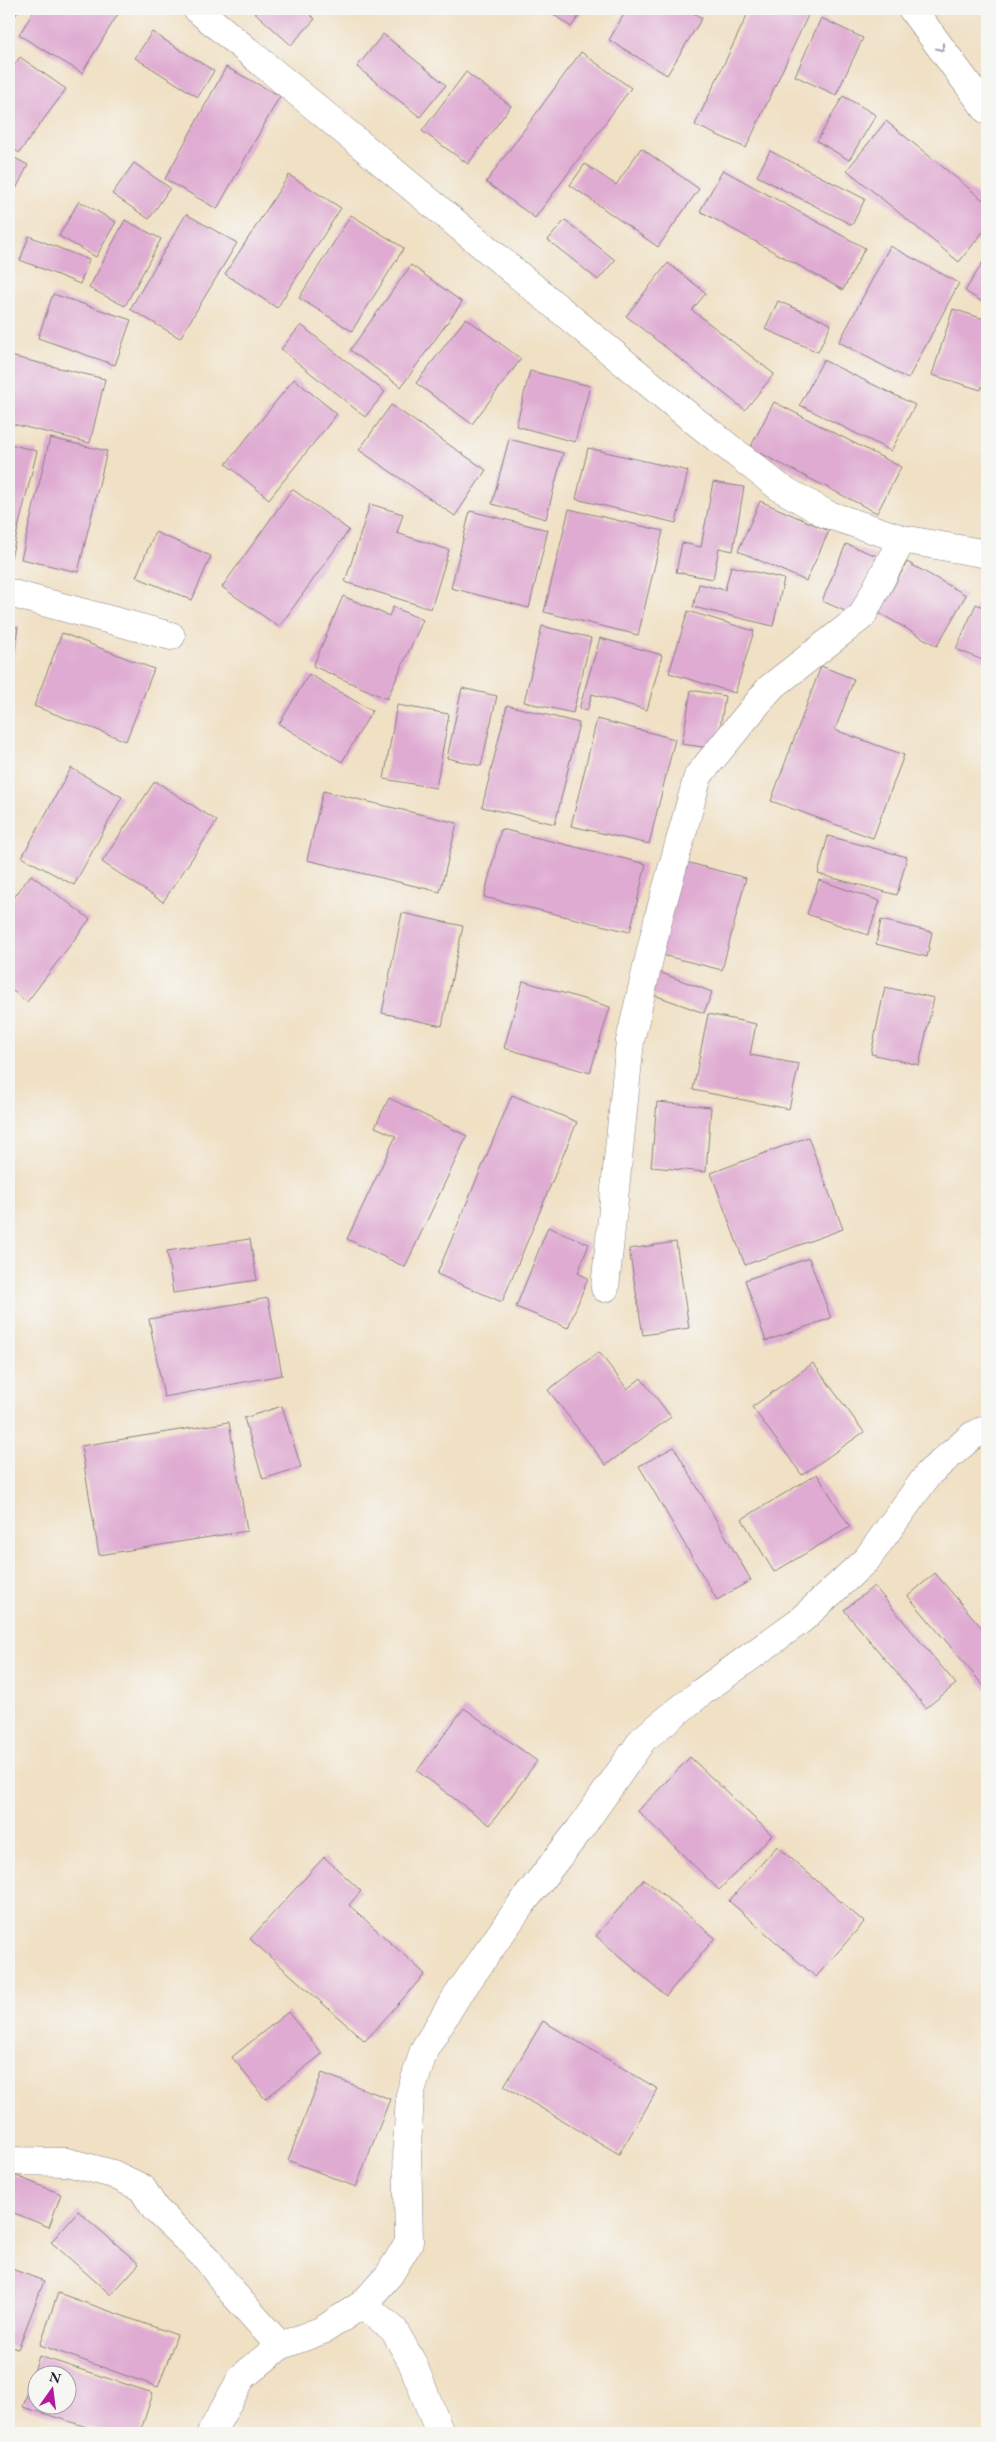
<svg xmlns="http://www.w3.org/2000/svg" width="996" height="2442" viewBox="0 0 996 2442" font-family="'EB Garamond',serif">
<rect width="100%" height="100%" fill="#f6f6f2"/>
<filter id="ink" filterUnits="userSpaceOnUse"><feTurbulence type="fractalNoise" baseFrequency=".02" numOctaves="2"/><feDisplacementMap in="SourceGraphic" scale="10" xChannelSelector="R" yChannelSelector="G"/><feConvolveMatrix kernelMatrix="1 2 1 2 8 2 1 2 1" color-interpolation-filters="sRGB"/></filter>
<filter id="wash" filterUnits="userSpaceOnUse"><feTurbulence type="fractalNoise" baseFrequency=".0096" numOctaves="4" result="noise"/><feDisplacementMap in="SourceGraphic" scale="20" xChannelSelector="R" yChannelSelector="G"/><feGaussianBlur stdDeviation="1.12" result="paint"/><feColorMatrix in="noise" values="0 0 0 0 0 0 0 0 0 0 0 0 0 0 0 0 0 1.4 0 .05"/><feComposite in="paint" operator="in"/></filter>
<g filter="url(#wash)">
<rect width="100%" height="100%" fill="#f0e0c4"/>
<g id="blocks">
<!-- building -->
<path fill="#dfabd2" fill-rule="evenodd" d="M9,9H20L9,24Z
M35,9H121L82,73L19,35Z
M251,9H303L315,19L291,45Z
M546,9H584L571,27Z
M627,9H687L702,18L667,75L609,40Z
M750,9H811L746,148L695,125Z
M821,18L863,38L836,95L795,76Z
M152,32L214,71L198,97L135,58Z
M383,34L446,85L420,117L357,67Z
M581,52L631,88L535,218L486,182Z
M20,57L66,89L19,153L9,145V72Z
M226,67L280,96L217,209L165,179Z
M466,72L511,106L468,164L422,131Z
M843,96L876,115L849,160L817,141Z
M886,121L987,203V227L959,262L847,170Z
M641,148L699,189L658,247L570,185L585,164L616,185Z
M770,151L865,199L852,225L757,176Z
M9,155L28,165L9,203Z
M134,163L170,188L149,219L112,194Z
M723,170L865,248L843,290L700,211Z
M289,175L341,208L277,308L225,274Z
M79,201L116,222L96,257L59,236Z
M186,214L237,243L180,338L130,309Z
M351,215L404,248L352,331L299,298Z
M125,220L161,239L125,306L89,288Z
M565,220L615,260L598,280L548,240Z
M9,221L15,224L9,242Z
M29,236L89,260L80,284L20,260Z
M890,246L959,283L908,379L839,342Z
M987,256V305L965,291Z
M668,263L706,293L692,310L774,374L745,410L626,316Z
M411,265L462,302L401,387L350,350Z
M53,294L131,320L115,365L38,338Z
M778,301L831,324L818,352L765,329Z
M953,309L987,320V371L981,390L932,375Z
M466,318L521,359L472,424L416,383Z
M301,325L385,392L365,417L281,349Z
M10,356L105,379L90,443L9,423Z
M823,360L915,405L891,451L800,405Z
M530,371L590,386L575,442L516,426Z
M294,379L337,414L269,499L226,464Z
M774,402L901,467L877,513L750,448Z
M391,405L486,470L455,516L359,450Z
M50,438L107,451L78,572L21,559Z
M509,439L563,453L546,519L492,504Z
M9,444L37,451L9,566Z
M588,448L688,471L676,523L576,499Z
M713,482L744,487L733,551L719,548L713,579L676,572L682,543L701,547Z
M292,489L349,530L279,627L222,587Z
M760,501L829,531L806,581L738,551Z
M370,504L403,514L397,533L449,550L431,609L345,582Z
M569,509L663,531L638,635L544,612Z
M470,511L548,530L529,608L451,588Z
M155,532L211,556L192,600L136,577Z
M846,544L877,556L852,614L822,601Z
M907,562L966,595L937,646L879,613Z
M731,566L784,579L773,626L693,607L699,584L725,590Z
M343,596L389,616L393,607L423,620L387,699L313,666Z
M976,604L987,609V662L956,649Z
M688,611L754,631L735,693L669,673Z
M9,626L18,627L10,680H9Z
M542,626L591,638L573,713L524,702Z
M62,633L154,669L126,741L34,706Z
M600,638L662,655L647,710L592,694L587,711L579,709Z
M821,666L854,679L835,730L904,755L873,838L771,801Z
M309,674L372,711L342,762L279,724Z
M462,688L497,696L481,766L447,758Z
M691,690L725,696L717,749L682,744Z
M397,705L449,714L436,788L384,779Z
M507,705L579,723L555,824L482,807Z
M597,719L675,739L649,844L571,826Z
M71,768L122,797L74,885L22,857Z
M155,781L217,821L163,902L102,862Z
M323,791L457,823L440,892L307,860Z
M501,829L646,864L630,932L484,897Z
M828,836L907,857L897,895L818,874Z
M682,861L746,878L722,970L658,954Z
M31,875L90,919L27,1002L9,988V904Z
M819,880L880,901L868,935L807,914Z
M402,913L463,926L442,1026L382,1013Z
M881,920L932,932L927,957L876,944Z
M651,969L712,992L704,1013L643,991Z
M523,981L610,1007L590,1073L504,1048Z
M885,987L934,998L919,1065L871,1054Z
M708,1014L756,1024L750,1055L799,1064L789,1109L693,1090Z
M512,1095L577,1122L502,1302L437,1274Z
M389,1098L467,1136L405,1267L347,1239L396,1136L375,1127Z
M657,1102L711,1107L706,1172L651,1167Z
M808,1137L843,1229L745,1265L711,1173Z
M548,1227L589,1244L578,1273L588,1278L568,1328L516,1307Z
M250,1239L257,1280L173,1293L167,1251Z
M676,1242L689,1328L643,1335L629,1249Z
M809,1258L831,1318L766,1341L745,1280Z
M268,1298L282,1375L164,1397L149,1319Z
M599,1352L627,1389L641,1378L671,1417L606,1465L548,1390Z
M813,1363L864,1432L802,1475L752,1407Z
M282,1406L301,1467L263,1479L244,1418Z
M229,1422L247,1531L99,1555L81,1446Z
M674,1447L751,1580L717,1600L639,1466Z
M817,1474L850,1527L774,1572L742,1519Z
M935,1573L987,1634V1690L908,1596Z
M874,1586L956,1684L926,1708L844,1610Z
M464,1708L537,1761L490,1825L417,1771Z
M690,1757L772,1835L719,1890L638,1811Z
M777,1846L864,1922L816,1977L729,1901Z
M324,1857L361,1891L349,1905L425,1974L365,2041L250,1939Z
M644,1879L715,1938L666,1996L596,1936Z
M288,2012L322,2054L265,2099L232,2057Z
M543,2021L658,2089L619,2154L504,2086Z
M322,2073L390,2099L356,2187L288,2160Z
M9,2173L61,2194L49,2227L9,2211Z
M78,2211L139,2264L111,2295L51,2242Z
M9,2268L44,2281L18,2349L9,2346Z
M58,2293L177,2335L158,2387L40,2345Z
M39,2356L153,2393L140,2433H106L23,2407ZM38,2374H68V2404H38Z"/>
</g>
</g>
<g filter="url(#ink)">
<use href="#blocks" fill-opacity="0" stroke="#898180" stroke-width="1"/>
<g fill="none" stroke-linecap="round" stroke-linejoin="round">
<!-- minor casing -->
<g stroke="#898180" stroke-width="29">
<path id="minor" d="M9,593L171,636
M605,1288L630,1041L659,916L698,776L770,688L862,616L902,539
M9,2161L67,2162L113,2174L142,2188L155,2209L207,2259L232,2292L280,2346
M363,2304L394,2330L412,2362L440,2433
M211,2433L242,2377L280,2346L323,2330L363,2304L389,2275L409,2242L407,2147L410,2095L424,2050L455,1999L520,1906L580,1829L643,1739L703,1691L801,1620L867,1559L929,1473L972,1436L987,1429"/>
</g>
<!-- tertiary casing -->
<g stroke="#898180" stroke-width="29">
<path id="tertiary" d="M197,9L685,413L779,487L826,514L902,539L987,554
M912,9L987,110"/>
</g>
<!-- minor -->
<use href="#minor" stroke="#fff" stroke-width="28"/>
<!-- tertiary -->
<use href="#tertiary" stroke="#fff" stroke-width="28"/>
</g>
<!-- one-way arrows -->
<defs><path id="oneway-chevron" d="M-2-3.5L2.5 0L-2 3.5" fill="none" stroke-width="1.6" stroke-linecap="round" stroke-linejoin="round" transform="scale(1.25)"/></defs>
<use stroke="#9c9ca7" href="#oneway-chevron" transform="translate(941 48) rotate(53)"/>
</g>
<!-- margin -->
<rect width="996" height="2442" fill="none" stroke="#f6f6f2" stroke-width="30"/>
<!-- north arrow -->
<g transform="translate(52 2390) rotate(14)"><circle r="24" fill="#f6f6f2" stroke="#a1a1a9"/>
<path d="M0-4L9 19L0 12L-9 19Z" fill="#b5179e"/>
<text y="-8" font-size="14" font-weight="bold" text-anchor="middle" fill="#22223b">N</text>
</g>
</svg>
